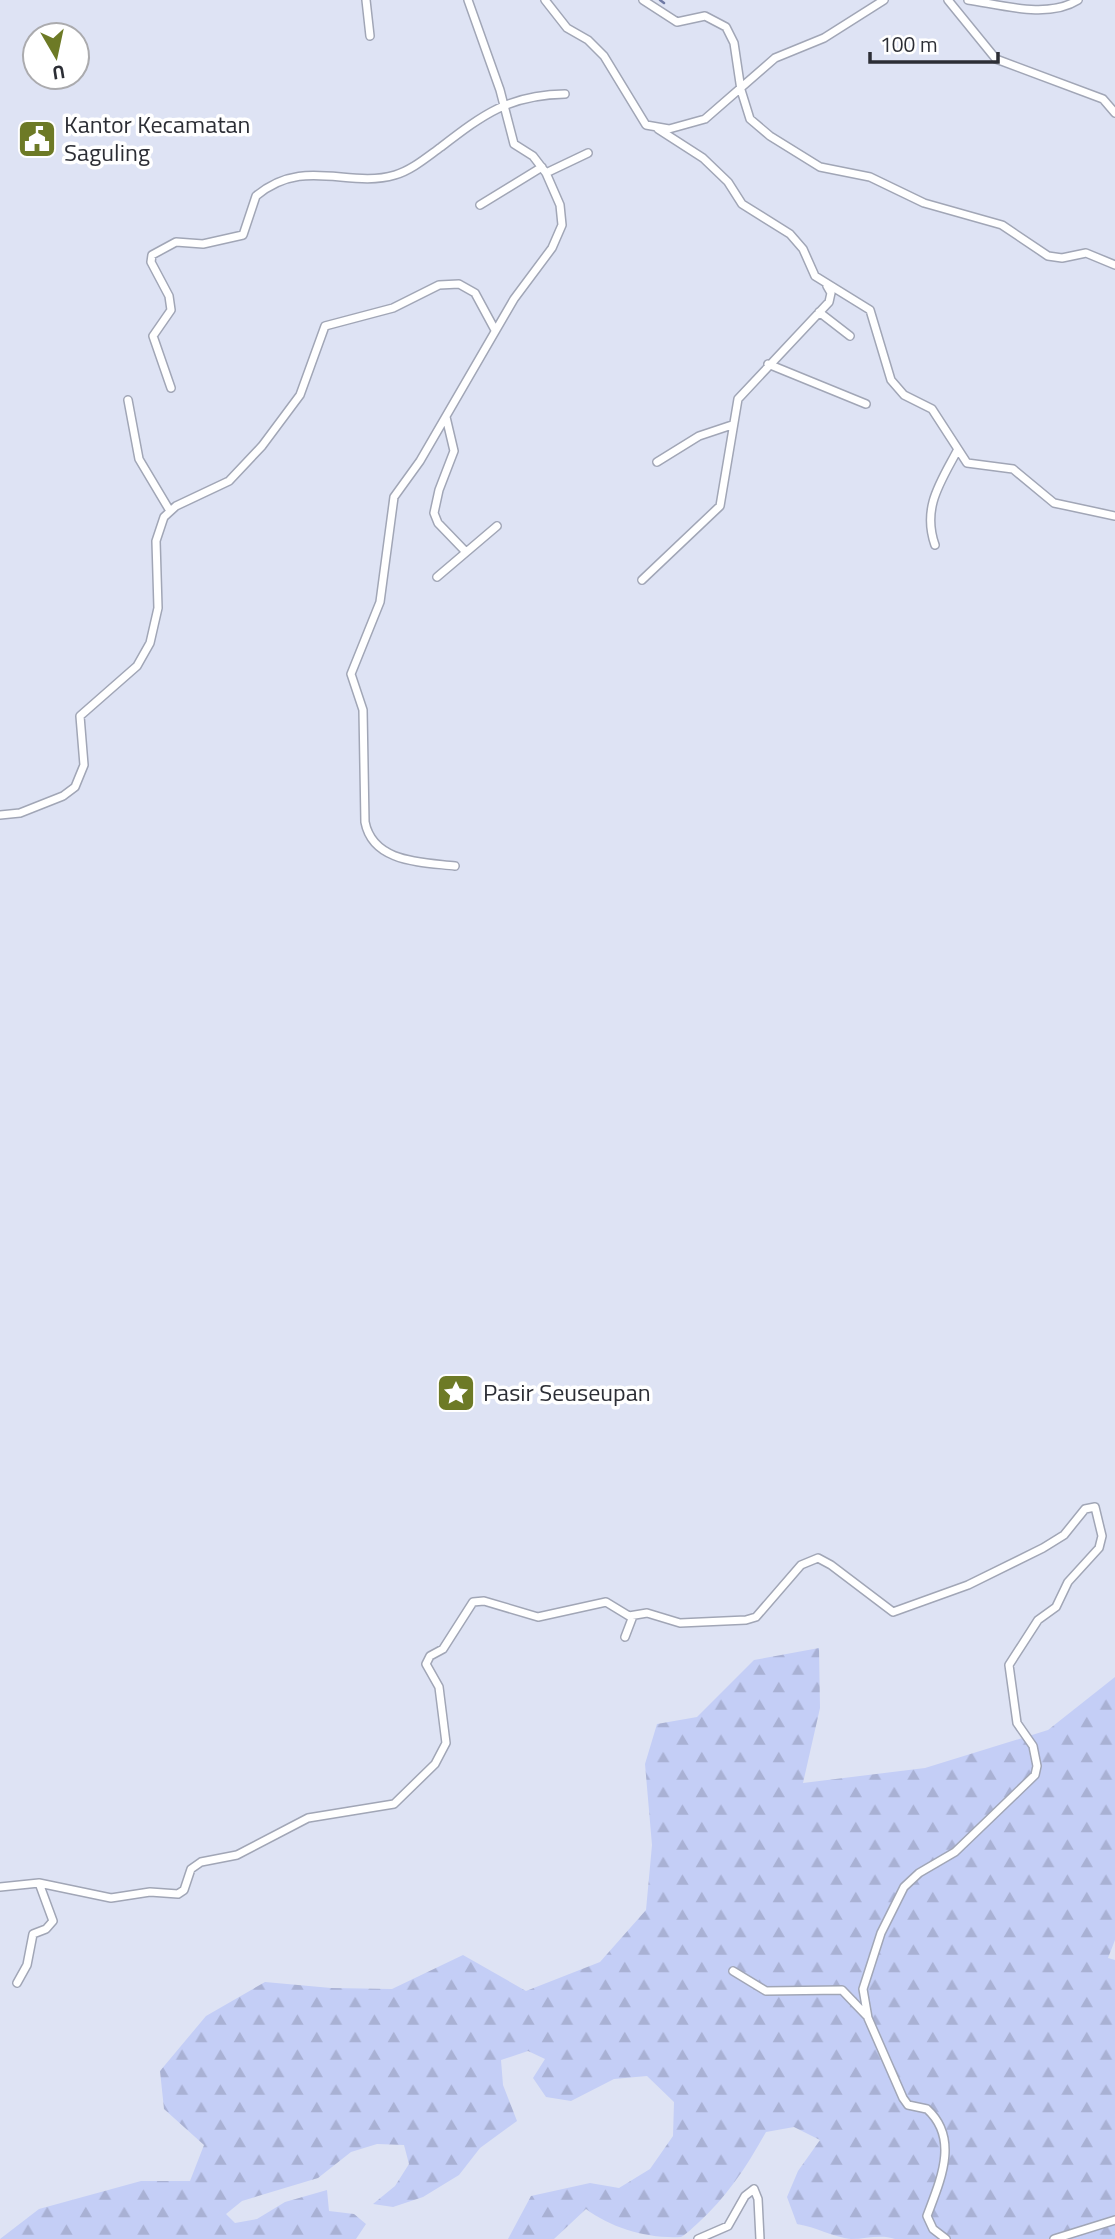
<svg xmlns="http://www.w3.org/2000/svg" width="1115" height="2239" viewBox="0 0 1115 2239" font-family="'Titillium Web',sans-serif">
<defs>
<pattern id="forest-firs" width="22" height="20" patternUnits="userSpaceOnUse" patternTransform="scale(1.75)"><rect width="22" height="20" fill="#c4cef6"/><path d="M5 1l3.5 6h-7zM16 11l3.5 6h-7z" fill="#a9b1d4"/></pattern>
</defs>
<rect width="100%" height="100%" fill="#dee3f4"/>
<!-- forest -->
<path fill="url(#forest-firs)" d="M819,1648L820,1708L803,1783L925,1768L1048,1730L1115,1677V1940L1108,1958L1115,1960V2239H895C880,2234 867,2239 851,2239C833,2237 816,2227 797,2224L787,2197L798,2171L820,2140L794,2127L766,2132C747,2166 727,2197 698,2223C693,2227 687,2234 681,2237C649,2239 611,2228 586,2209L554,2239H508L531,2196L590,2183L619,2188L650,2169L673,2136L674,2102L647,2076L614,2079L571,2101L546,2097L533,2078L545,2059L528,2051L501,2060L503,2085L517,2121L480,2148L459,2175L423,2197L393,2207L373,2204L395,2186L409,2164L404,2145L377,2144L351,2152L318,2178L242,2201L226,2214L235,2223L257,2219L285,2202L327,2190L329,2211L354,2214L366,2224L356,2239H0L39,2209L141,2181H190L204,2145L164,2109L160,2071L206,2016L265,1982L331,1988L392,1989L463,1955L526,1991L600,1962L646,1910L652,1845L645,1764L657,1724L697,1717L754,1660Z"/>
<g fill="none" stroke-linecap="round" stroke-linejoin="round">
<!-- stream -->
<path stroke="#6e79a4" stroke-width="2.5" d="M660,0L664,3"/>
<!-- street casing -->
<g stroke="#a1a6b6" stroke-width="10">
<path id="street" d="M366,0L370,36
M545,0L567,28L588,40L604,56L646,125L669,129L705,119L775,58L824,38L884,0
M643,0L677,22L705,16L726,27L734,43L741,90L750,119L770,136L820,167L870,177L924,203L1002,225L1048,256L1062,258L1086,253L1115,265
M948,0L996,59L1103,99L1115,113
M968,0C1002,5 1048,19 1078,0
M658,129L703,158L728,182L742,204L790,234L803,249L815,276L870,310L891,380L904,395L932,409L967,463L1013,469L1054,503L1115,516
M546,173L588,153
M480,205L542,167
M819,312L850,336
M768,364L866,404
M171,388L153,336L171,310L169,296L151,262L152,255L176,242L203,244L243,235L256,196C304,156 348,189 395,175C412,170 427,157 441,147C484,114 509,95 565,94
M128,400L139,459L170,511
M446,417L454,451L439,490L434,513L438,523L465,551
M657,462L699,436L732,425
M935,545C922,508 940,483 957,451
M437,577L497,526
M642,580L720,506L738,399L829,302L831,293L827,286
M0,815L20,813L63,796L75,787L84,765L80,716L137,666L150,643L158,608L156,541L164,517L176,506L229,481L262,446L300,395L325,326L393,308L439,285L459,284L475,293L495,330
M455,866C422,862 373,863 365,822L363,710L351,674L380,602L394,497L420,461L514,299L552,248L562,225L560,205L546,173L533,156L514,144L500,90L468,0
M625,1637L633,1616
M0,1887L39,1883L111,1898L150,1892L178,1894L184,1890L191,1869L201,1862L237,1855L308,1818L394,1804L435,1764L446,1743L439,1687L426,1664L430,1656L443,1649L473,1602L484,1601L538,1617L606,1602L629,1616L647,1613L680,1623L746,1620L756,1617L801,1565L818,1558L831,1565L893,1612L968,1585L1043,1548L1064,1535L1085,1509L1095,1507L1102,1536L1099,1548L1068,1582L1056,1607L1038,1620L1009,1665L1017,1723L1033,1746L1037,1766L1035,1775L955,1852L919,1873L904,1887L881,1933L863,1989L868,2018L903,2098L908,2105L927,2109C960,2139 940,2181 927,2216L933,2229L946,2239
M733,1971L766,1991L842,1990L866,2015
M17,1983L27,1965L33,1934L46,1929L53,1921L39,1883
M698,2239L728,2226L745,2196L754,2189L758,2199L760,2239
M1054,2239L1115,2220"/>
</g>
<!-- street -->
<use href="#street" stroke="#fff" stroke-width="7"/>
</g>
<!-- icons -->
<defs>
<g id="civic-square" transform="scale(2.0125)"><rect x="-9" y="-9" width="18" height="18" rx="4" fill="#6d7a26" stroke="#fff"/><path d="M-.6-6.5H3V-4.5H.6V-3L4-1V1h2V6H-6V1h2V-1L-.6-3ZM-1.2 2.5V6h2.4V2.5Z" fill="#fff"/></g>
<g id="sight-square" transform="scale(2.0125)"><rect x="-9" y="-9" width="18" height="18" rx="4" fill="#6d7a26" stroke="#fff"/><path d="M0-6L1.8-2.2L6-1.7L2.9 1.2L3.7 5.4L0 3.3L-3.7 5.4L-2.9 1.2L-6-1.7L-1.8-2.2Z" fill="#fff"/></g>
</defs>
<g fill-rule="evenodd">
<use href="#civic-square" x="37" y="139"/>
<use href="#sight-square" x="456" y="1393"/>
</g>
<g text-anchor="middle" stroke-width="7" stroke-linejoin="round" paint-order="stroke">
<!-- poi labels -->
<g font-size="24" fill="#2c2e35" stroke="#fff" text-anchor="start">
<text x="64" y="133">Kantor Kecamatan<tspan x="64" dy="28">Saguling</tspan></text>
<text x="483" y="1401">Pasir Seuseupan</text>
</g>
</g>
<!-- north arrow -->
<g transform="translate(56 56) rotate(171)"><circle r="33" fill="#ffffff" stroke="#ababae" stroke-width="2"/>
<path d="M0-5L12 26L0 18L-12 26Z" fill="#6d7a26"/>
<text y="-10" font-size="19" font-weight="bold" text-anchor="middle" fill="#2c2e35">U</text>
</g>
<!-- scale -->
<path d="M870 52v10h128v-10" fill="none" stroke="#2c2e35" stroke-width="3.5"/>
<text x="880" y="52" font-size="21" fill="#2c2e35" stroke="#ffffff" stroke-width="5" paint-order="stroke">100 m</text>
</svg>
